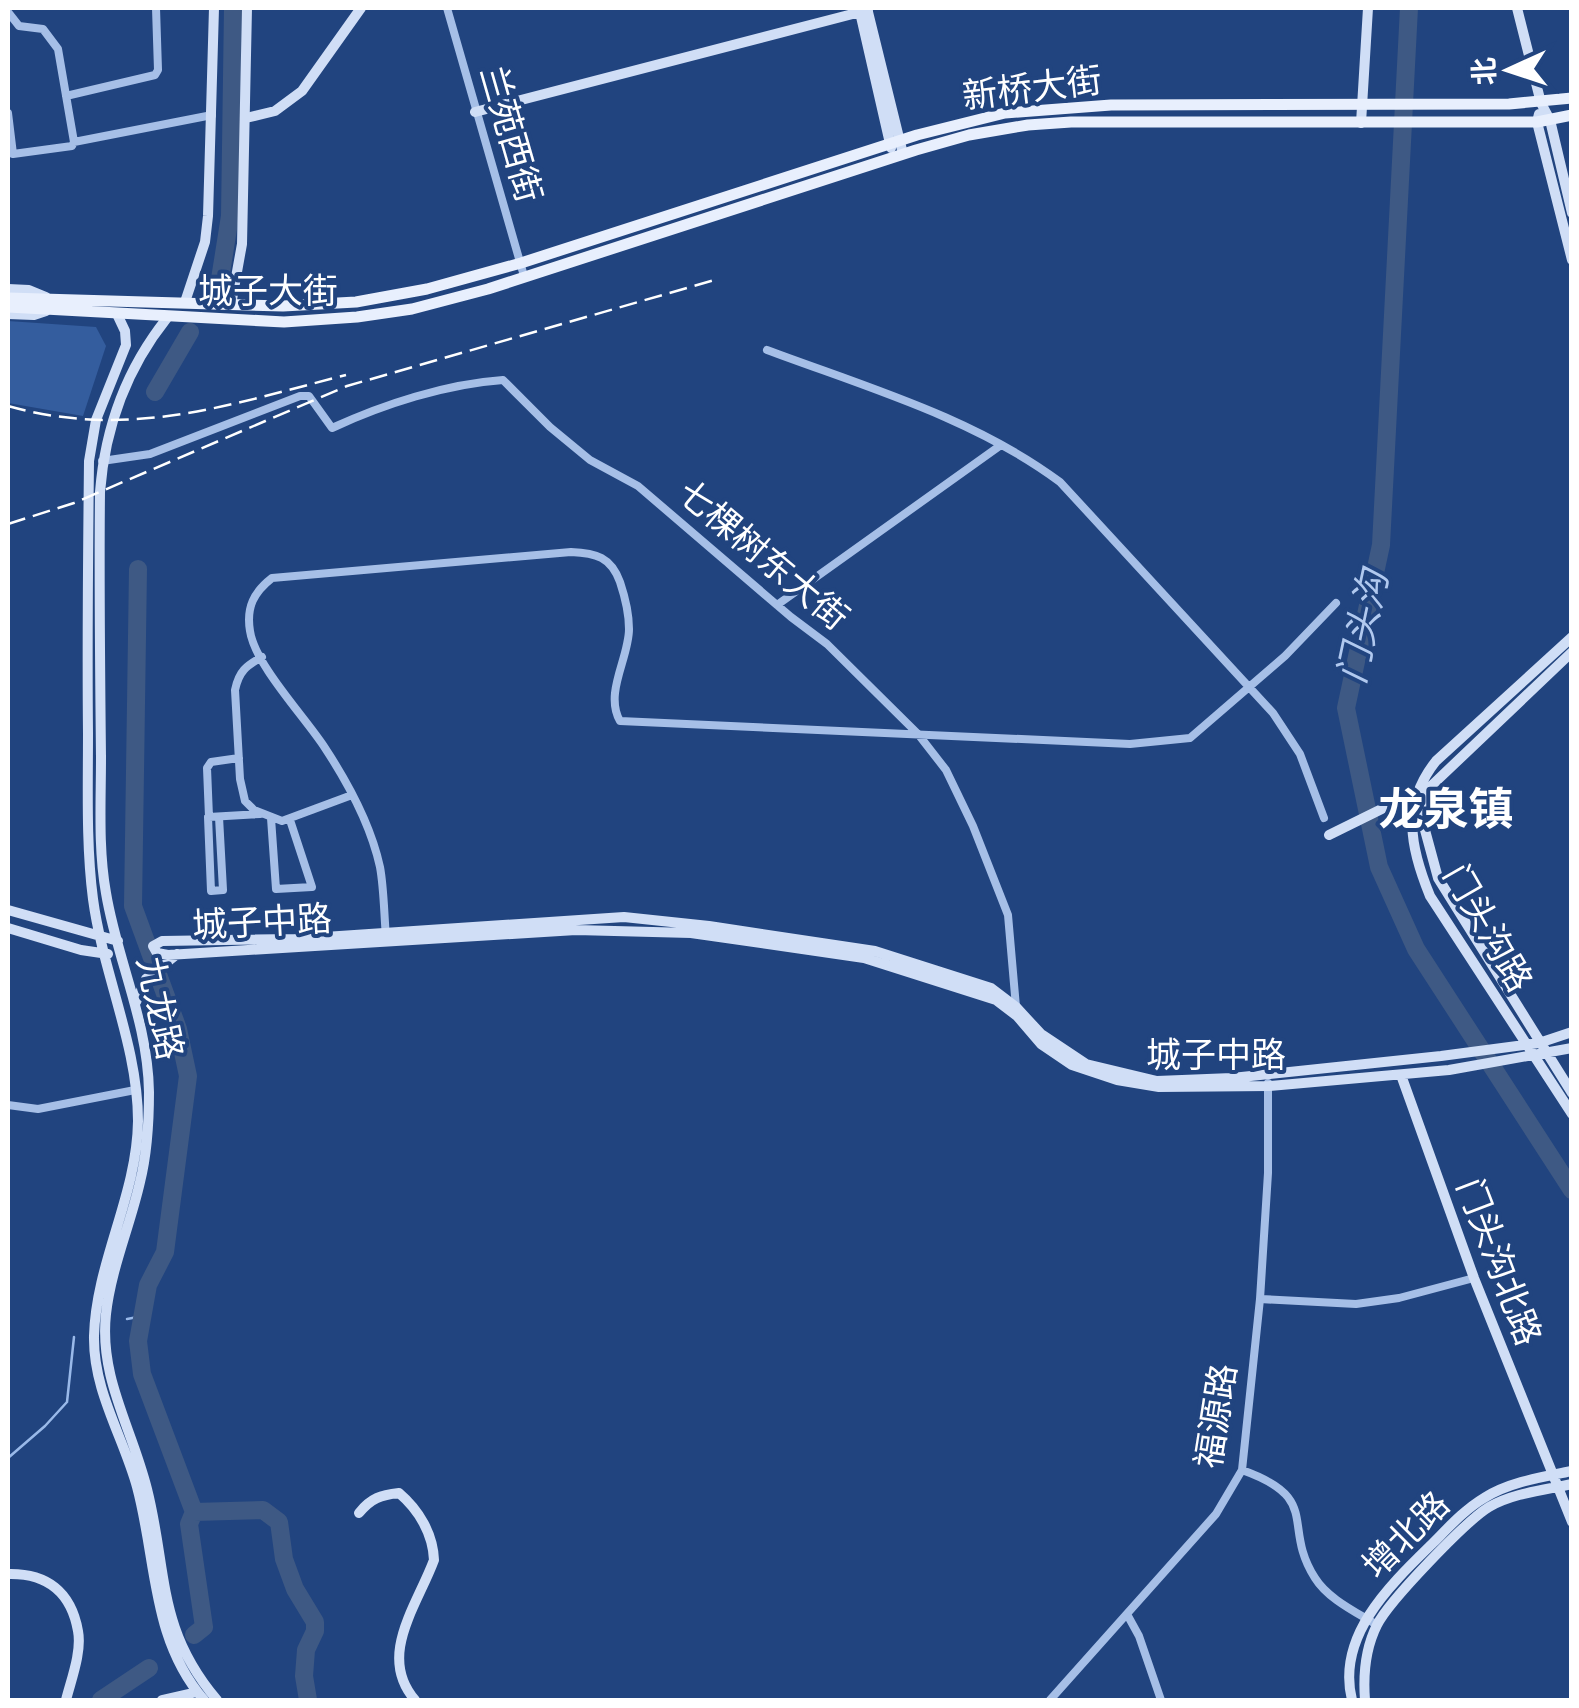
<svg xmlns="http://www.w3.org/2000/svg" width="1579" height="1708" viewBox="0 0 1579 1708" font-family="Jost,'Noto Sans SC',sans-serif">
<rect width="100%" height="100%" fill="#21447f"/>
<!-- green -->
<path fill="#345d9e" d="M8,321L96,327L106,346L83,416L8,403Z"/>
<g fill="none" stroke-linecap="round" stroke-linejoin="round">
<!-- stream -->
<path stroke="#99b9e9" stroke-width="2.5" d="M127,1319L143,1316
M8,1458L45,1426L67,1402L74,1337"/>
<!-- river -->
<path stroke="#3e5984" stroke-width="18" d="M1409,8L1381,545L1346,708L1379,867L1416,949L1572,1190
M220,279L230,216L233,8
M155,392L190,332
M138,569L133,906L178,1029L188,1076L165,1252L148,1285L138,1341L142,1374L194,1512L189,1524L204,1627L194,1635
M194,1512L263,1510L279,1522L284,1559L295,1589L315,1622V1631L306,1650L304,1676L308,1700
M101,1700L149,1668"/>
<!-- street -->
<path stroke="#a6bfe7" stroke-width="8" d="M447,8L524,276
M8,12L19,26L43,29L58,49L74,142
M66,96L155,75L158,70L156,8
M8,113L13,154L72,146L74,142L212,115
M767,350C866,387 974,418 1060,482L1273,713L1300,754L1324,818
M102,461L150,454L300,396H309L332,428C384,404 446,384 503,380L550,427L590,460L638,486L791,617L827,644L918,734L946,770L973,826L1008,915L1016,1007
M777,605L1001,445
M262,657C246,666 239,671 235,690L240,779L245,801L254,810L282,821L352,795
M209,817L207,768L211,762L239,758
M219,817L223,890L211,891L208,817H209L260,814
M271,818L276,889L312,887L290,820
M386,937C384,914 384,889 380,867C371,826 348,783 325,748C305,717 255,665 250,631C246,607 254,592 272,578L571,552C596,553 611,557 620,582C625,597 629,613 629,629C629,658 604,693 620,721L1130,744L1190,738L1285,656L1336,603
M8,1105L38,1109L135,1090
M1260,1299L1356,1304L1399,1298L1474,1278
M1242,1470C1323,1499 1281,1525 1315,1578C1328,1599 1356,1612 1377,1625
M1128,1616L1139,1636L1161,1700
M1050,1700L1216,1514L1242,1470L1260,1299L1268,1173V1083"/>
<!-- secondary -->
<path stroke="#d0def6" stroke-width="10" d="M859,8L891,148
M867,8L903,154
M1517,8L1541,103L1550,120L1572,213
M475,112L868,10
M1539,114L1537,122L1572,260
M246,118L275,111L302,91L361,8
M1361,123L1368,8
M8,289L29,290L46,297
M185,302L205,242L208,216L214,8
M231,305L242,244L247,8
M8,314L34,315L46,311
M117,314L125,331L126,345L96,420L89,461C88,552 87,642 88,733C88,788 86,845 93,899C103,974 138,1046 138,1121C137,1196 96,1262 94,1336C93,1391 123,1436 137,1487C157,1561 151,1639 204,1700
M167,318C127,368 105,428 100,492C99,580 100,668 101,757C101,802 98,848 106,893C117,960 148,1022 149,1092C149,1121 147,1154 140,1182C130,1226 111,1269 106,1314C99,1378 132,1428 147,1489C168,1572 156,1628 217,1700
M1572,637L1436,761C1401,805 1410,847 1430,896L1572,1114
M1572,652L1429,788L1423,802L1422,819L1438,878L1572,1093
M1329,835L1406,797L1419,796
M8,910L118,941
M8,928L81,950L108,954
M136,1002L146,979L177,954
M1572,1032L1539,1043L1441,1056L1232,1078L1157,1081L1086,1064L1041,1034L1016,1007L991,988L875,951L709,926L624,917L295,939L162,941L153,946L157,953L168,955L576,930L691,933L864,958L996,1000L1017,1016L1041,1044L1072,1065L1117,1080L1159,1087L1269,1086L1449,1070L1572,1048
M1401,1075L1474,1278L1572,1522
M359,1513C371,1498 381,1495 399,1493C419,1510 433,1534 434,1560C417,1606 377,1656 415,1700
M8,1574C46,1573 71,1591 78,1631C82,1652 71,1680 66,1700
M162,1700L197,1692
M1352,1700C1336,1636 1390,1585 1432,1544C1448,1528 1464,1510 1484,1498C1509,1482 1542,1477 1572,1471
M1365,1700C1363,1674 1365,1649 1377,1625C1389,1601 1466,1521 1489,1507C1513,1493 1545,1490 1572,1484"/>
<!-- primary -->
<path stroke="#e8effd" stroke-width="11" d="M8,298L283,306L356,302L427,289L521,263L917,135L1005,113L1111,105L1509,104L1572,98
M8,307L284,322L357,317L412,309L488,289L916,150L969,135L1028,125L1071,122H1537L1572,115"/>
<!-- rail -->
<path stroke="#fff" stroke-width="2.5" stroke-dasharray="18 8" stroke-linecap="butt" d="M8,406C130,440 228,405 346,375
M8,524L74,503L347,386L718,279"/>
</g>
<g text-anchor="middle" stroke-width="8" stroke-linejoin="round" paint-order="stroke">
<!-- street labels -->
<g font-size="35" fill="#fff" stroke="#21447f">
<text transform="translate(1032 88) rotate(-7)" y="12">新桥大街</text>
<text transform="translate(511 134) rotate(74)" y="12">兰苑西街</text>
<text x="268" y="303">城子大街</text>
<text transform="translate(763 555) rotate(40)" y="12">七棵树东大街</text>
<text transform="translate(262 922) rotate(-3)" y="12">城子中路</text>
<text transform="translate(1488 928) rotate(60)" y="12">门头沟路</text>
<text transform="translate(160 1008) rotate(78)" y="12">九龙路</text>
<text x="1216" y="1067">城子中路</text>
<text transform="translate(1499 1262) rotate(69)" y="12">门头沟北路</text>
<text transform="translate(1216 1416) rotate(-81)" y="12">福源路</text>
<text transform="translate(1406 1535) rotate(-45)" y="12">增北路</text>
</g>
<!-- water labels -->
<g font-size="38" font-style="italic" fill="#b1c9ef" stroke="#21447f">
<text transform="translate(1363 627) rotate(-78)" y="13">门头沟</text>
</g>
<!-- district labels -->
<g font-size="45" font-weight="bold" fill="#fff" stroke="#21447f">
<text x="1446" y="825">龙泉镇</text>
</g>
</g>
<!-- border -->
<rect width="1579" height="1708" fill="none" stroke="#ffffff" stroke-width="20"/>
<!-- north arrow -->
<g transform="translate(1509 70) rotate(267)" stroke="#21447f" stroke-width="8" paint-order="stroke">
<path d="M0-8L18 38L0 25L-18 38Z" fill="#ffffff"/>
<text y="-15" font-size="28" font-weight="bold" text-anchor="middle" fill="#ffffff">北</text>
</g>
</svg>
